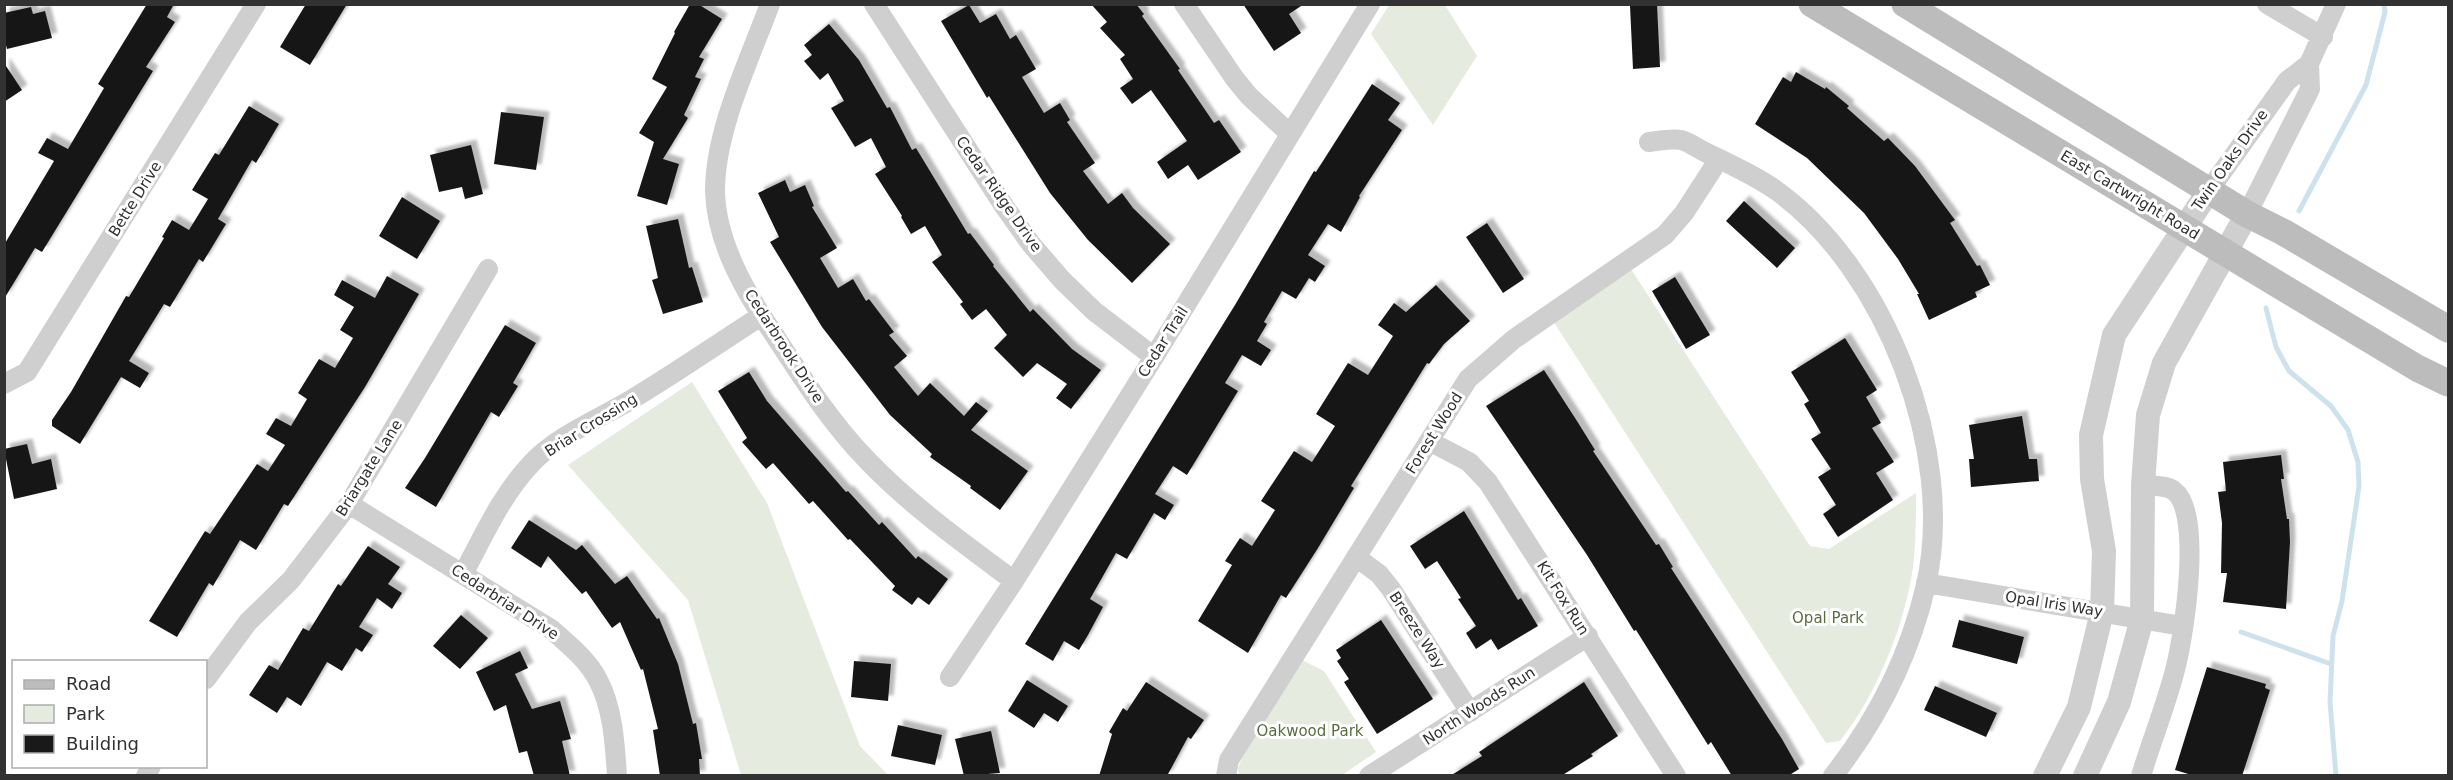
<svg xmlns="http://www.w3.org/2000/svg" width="2453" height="780" viewBox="0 0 2453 780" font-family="'DejaVu Sans',sans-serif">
<defs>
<filter id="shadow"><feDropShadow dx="5.5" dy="-5.5" stdDeviation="1.5" flood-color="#0004"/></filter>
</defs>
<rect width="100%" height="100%" fill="#fff"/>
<!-- green -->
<path fill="#e5ebde" d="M1389,5H1445L1477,56L1433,125L1371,34Z
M1631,269L1810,546L1829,549L1916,493C1916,518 1916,543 1913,567C1905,625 1876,696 1840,741L1826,743L1553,321Z
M692,382L767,503L860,746L888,775H741L688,600L568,465Z
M1302,660L1324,671L1376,752L1342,775H1239L1238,768L1243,756Z"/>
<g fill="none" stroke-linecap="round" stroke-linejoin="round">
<!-- stream -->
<path stroke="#cde2ed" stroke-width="5" d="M2299,211L2366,85L2385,12L2384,4
M2266,308L2276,347L2289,371L2331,406L2348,430L2358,462L2359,486L2342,601L2333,636L2330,702L2336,776
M2241,632L2331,664"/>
</g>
<!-- building -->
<path fill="#191919" filter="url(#shadow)" d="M147,4H174L167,17L175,22L146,67L153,71L42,252L35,248L4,299V245L54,161L38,153L47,138L68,149L104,88L98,84Z
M306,4H347L310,65L280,47Z
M690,4H698L722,19L699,57L704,59L695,77L701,79L684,115L688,118L663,159L679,164L667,205L637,196L654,142L639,133L667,87L652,79L675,33L674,32Z
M1091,4H1136L1144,14L1142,16L1180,69L1178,70L1214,123L1219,120L1241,152L1198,180L1188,165L1168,179L1157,162L1187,141L1151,90L1132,104L1120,88L1133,79L1120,59L1125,55L1100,28L1107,22Z
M1243,4H1304L1289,14L1301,33L1274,51Z
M1657,4L1660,67L1633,69L1630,6Z
M969,5L980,23L996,14L1010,39L1016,35L1036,69L1022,77L1044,113L1060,103L1070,120L1067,122L1095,163L1083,171L1108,204L1122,193L1133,208L1170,244L1132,283L1088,240L1050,193L989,96L987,98L941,21Z
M31,7L33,14L45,11L52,38L7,49L4,38V13Z
M829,24L859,60L887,108L890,107L912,150L916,148L968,234L970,233L994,265L993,266L1030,312L1033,309L1072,349L1101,370L1071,409L1056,398L1067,384L1037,363L1023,377L994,348L1007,335L986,309L972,320L960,304L963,302L932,262L942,255L925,226L911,234L901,217L902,216L875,174L886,167L871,138L855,147L831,108L844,101L828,73L820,80L804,61L812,55L804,45Z
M4,63L22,90L4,102Z
M1796,72L1825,89L1826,87L1849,106L1847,108L1884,141L1888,138L1915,166L1955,220L1950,223L1977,266L1980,265L1990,285L1975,292L1977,297L1929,320L1917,294H1919L1898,259L1864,213L1807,158L1755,124L1783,77L1791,82Z
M1372,84L1400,103L1388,120L1402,130L1359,196L1360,197L1341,232L1328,224L1308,255L1325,266L1315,282L1309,278L1296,299L1282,291L1264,322L1267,324L1257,341L1271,350L1261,366L1242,355L1225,383L1238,391L1187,475L1173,466L1155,494L1174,505L1165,520L1154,513L1127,559L1116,553L1090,599L1103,607L1088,635L1079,650L1064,641L1053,661L1025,644L1235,305L1314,171L1316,172Z
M249,106L279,124L256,163L252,160L218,219L226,224L203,262L199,259L170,307L164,304L129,361L149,373L140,388L121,377L80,444L52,426V420L71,392L126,296L129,297L164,238L162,237L172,220L189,230L208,199L192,190L215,153L219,155Z
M501,112L544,117L536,170L494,164Z
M471,145L483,194L465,199L462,187L439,192L430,155Z
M785,180L790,192L805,185L814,206L812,207L837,248L820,258L838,288L853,279L866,301L869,299L894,332L889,335L907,356L894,367L918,396L930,383L964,416L976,402L988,411L971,430L1028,471L1000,510L970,488L971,486L930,457L932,454L890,415L822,327L770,242L779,237L758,193Z
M402,197L440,221L417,259L379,236Z
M1744,201L1795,248L1777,268L1726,221Z
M678,219L689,268L692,267L703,302L663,314L652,280L658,278L646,226Z
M1487,223L1524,279L1503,293L1466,237Z
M387,276L419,294L365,387L288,506L284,504L256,550L240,540L213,586L209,583L177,637L149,621L205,531L210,534L257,464L268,471L285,445L266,434L276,418L291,426L307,399L298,393L319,359L335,368L353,338L340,330L354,307L334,295L342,280L375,298Z
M1675,277L1710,335L1686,349L1652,291Z
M1436,285L1470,321L1444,344L1429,364L1427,363L1351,486L1354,488L1318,548L1286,598L1281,595L1248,653L1198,621L1232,565L1225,561L1240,538L1252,546L1275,510L1261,501L1294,451L1312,462L1335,426L1316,414L1348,363L1368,375L1393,336L1378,325L1394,303L1406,312Z
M505,325L536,343L513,383L518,386L499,417L491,412L436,507L405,488L425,458Z
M1845,338L1877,390L1866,397L1881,423L1872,428L1894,462L1876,473L1893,500L1838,537L1823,514L1836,505L1818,477L1831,469L1811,439L1821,433L1804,404L1809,401L1791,372Z
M1544,370L1577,421L1595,450L1593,451L1656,545L1659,544L1673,567L1671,568L1782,739L1799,769L1788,776H1732L1711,742L1708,745L1636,630L1634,631L1587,555L1486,406Z
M749,372L767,401L846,492L848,491L879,525L882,522L916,559L918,556L948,579L929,605L918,597L912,605L892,590L895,586L850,539L848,540L813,501L809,504L773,463L766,469L742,442L747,438L718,391Z
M2022,416L2029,459H2037L2039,481L1971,487L1969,459H1974L1969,425Z
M27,444L32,464L51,459L57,489L14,499L4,449Z
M2281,455L2284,479H2281L2287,519H2289L2290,542L2286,609L2223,602L2227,573H2221L2222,523L2218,492L2226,491L2223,462Z
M1464,511L1518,600L1521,598L1538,626L1498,650L1491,639L1476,649L1466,633L1476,626L1458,599L1461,598L1437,561L1425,569L1410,546Z
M529,520L576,550L582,545L615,584L627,576L657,619L659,618L678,664L693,724L696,723L702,759H699L700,776H660L653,730L658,729L643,669L641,670L620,622L612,628L586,591L582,594L548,556L541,568L511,548Z
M368,546L400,567L388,584L402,593L392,609L377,598L359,627L373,635L362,652L356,648L342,671L327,662L301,706L287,697L277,713L249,695L269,665L278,670L303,628L309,631L338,584L341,586Z
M461,615L488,638L460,669L433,646Z
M1381,620L1433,699L1377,734L1344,682L1349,679L1337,661L1341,658L1336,650Z
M1959,620L2024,637L2017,664L1952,647Z
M520,651L528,668L515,674L532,709L560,701L571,739L562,741L570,776H534L527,751L519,753L506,705L494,711L476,672Z
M854,661L891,664L888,701L851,697Z
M2207,667L2266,684L2265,688L2270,690L2242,776H2195L2175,770Z
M1027,680L1068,706L1058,722L1044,713L1034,728L1008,711Z
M1146,682L1204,720L1191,739L1188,737L1167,776H1099L1112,734L1109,732L1123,708L1127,711Z
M1584,682L1618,736L1591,754L1593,756L1561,776H1450L1482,756L1479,752Z
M1935,686L1997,713L1986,737L1924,710Z
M898,725L942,735L935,765L891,756Z
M991,731L1000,773L964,776L955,739Z"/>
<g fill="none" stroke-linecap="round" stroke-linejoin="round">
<!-- minor -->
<path stroke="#cfcfcf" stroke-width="20" d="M770,4C749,61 715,130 715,191C716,243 747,295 775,336C803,379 831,423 867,460C911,506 963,543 1014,581
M874,4L1004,206L1031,244L1062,280L1094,311L1154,357
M1184,4L1235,79L1249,96L1290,134
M2267,4L2323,37
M1649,142C1659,141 1671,138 1681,140C1689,142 1697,148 1705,152C1729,164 1755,175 1777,191C1886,270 1956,452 1926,585C1910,654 1877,720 1833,776
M2210,189L2287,81L2309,64L2336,4
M2247,214L2310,89L2309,64
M4,384L27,372L256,4
M1429,441L1469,462L1488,482L1676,776
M349,504L551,629C568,644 588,660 598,680C613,708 615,745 617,776
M1356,557L1379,574L1391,589L1470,712
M463,574C483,537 501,496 530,465C557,435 600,419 634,398C677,372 719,343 761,316
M1926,583L2182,626
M950,677L1014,581L1154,357L1370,4
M206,679L248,622L291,580L349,504L488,269
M146,776L151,766
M1226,776L1229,760L1468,379L1514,339L1665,235L1684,213L1719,159
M1369,776L1588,636
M2141,776C2152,739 2167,703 2176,666C2184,634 2203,512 2174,491C2167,485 2152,486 2143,485"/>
<!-- tertiary -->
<path stroke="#cfcfcf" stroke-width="24" d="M2045,776L2079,707L2102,612L2104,551L2092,479L2091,435L2114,335L2210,189
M2085,776L2119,702L2142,619L2143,485L2148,415L2164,363L2247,214"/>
<!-- secondary -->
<path stroke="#bcbcbc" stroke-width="27" d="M1812,4L2417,368L2448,383
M1905,4L2247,214L2283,232L2448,329"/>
</g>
<g text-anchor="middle" stroke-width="6" stroke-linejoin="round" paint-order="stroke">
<!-- street labels -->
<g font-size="15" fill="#323232" stroke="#fff">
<text transform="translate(2230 160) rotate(-55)" y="5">Twin Oaks Drive</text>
<text transform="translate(999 194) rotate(55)" y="5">Cedar Ridge Drive</text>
<text transform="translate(2130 195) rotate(31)" y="5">East Cartwright Road</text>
<text transform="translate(135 199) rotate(-58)" y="5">Bette Drive</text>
<text transform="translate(1163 342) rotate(-58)" y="5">Cedar Trail</text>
<text transform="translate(784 346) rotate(57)" y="5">Cedarbrook Drive</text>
<text transform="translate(591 425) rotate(-32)" y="5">Briar Crossing</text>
<text transform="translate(1434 433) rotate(-58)" y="5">Forest Wood</text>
<text transform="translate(369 468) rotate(-58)" y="5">Briargate Lane</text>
<text transform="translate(1563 598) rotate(58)" y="5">Kit Fox Run</text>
<text transform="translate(505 602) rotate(33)" y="5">Cedarbriar Drive</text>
<text transform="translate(2054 604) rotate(9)" y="5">Opal Iris Way</text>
<text transform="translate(1417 630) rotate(57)" y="5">Breeze Way</text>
<text transform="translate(1479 706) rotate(-33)" y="5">North Woods Run</text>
</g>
<!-- park labels -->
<g font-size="15" fill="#576e3e" stroke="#fff">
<text x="1828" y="623">Opal Park</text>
<text x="1310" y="736">Oakwood Park</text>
</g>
</g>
<!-- border -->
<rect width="2453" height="780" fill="none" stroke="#323232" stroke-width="12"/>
<!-- legend -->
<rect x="12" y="660" width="195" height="108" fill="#ffffff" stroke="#adadad" stroke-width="1.5"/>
<rect x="24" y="680" width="30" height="9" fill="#bcbcbc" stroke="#adadad" stroke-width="1.5"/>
<text x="66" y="690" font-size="18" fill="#323232">Road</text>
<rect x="24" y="705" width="30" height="18" fill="#e5ebde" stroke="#adadad" stroke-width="1.5"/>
<text x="66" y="720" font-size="18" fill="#323232">Park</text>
<rect x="24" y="735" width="30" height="18" fill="#191919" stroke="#adadad" stroke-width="1.5"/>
<text x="66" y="750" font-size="18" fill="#323232">Building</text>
</svg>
